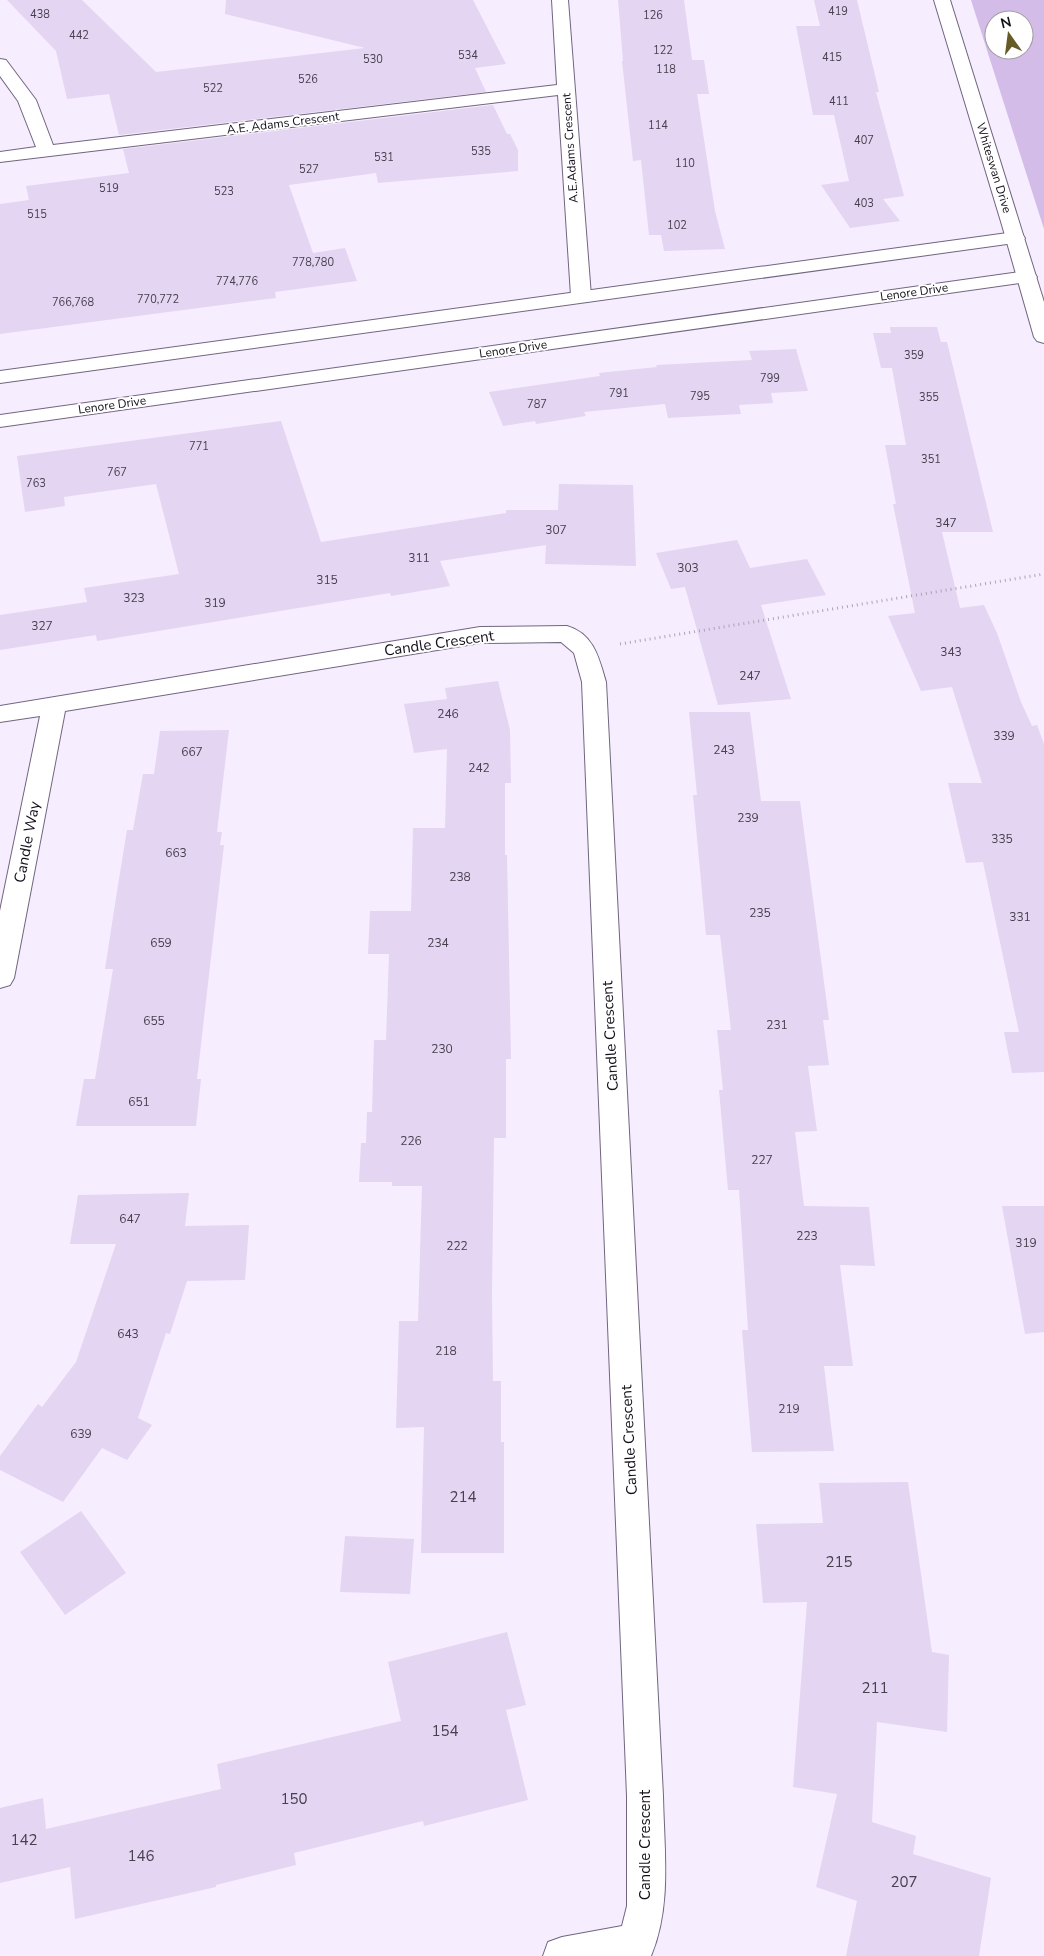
<svg xmlns="http://www.w3.org/2000/svg" width="1044" height="1956" viewBox="0 0 1044 1956" font-family="'Nunito Sans',sans-serif">
<rect width="100%" height="100%" fill="#f6edff"/>
<!-- green -->
<path fill="#d3bce8" fill-rule="evenodd" d="M971,0H1044V229ZM994,20H1024V50H994Z"/>
<!-- building -->
<path fill="#e4d5f2" d="M7,0H82L156,72L365,48L225,14L226,0H473L506,64L475,68L486,92L119,135L109,94L67,99L56,51Z
M618,0H684L692,60H704L709,94H697L715,211L725,249L664,251L661,235H649L641,160L633,161L622,61H623Z
M814,0H857L879,92H876L904,196L883,199L900,221L850,228L821,185L849,181L834,115H813L796,26H820Z
M493,105L507,134H510L518,150V171L378,183L376,173L289,185L313,253L345,248L357,281L275,292L276,298L0,334V204L29,200L26,186L129,173L123,149Z
M890,327H937L941,342H947L993,532H942L960,608L984,605L997,633L1021,702L1032,726L1037,725L1044,744V1072L1012,1073L1004,1032H1019L983,862L966,863L948,783H982L952,687L921,691L888,616L915,613L893,504H896L885,445H906L892,368H881L873,333H891Z
M796,349L808,391L771,393L773,403L739,405L741,414L668,418L665,404L584,412L586,416L536,424L535,421L503,426L489,392L600,376L599,373L657,367L656,365L752,360L749,351Z
M281,421L321,542L506,513V510H558L559,484L633,485L636,566L545,564L546,545L440,561L450,586L391,596L390,593L97,641L96,635L0,650V615L87,602L84,588L179,574L156,484L64,497L65,506L25,512L17,456Z
M737,540L750,568L807,559L826,595L761,605L791,699L718,705L685,587L671,589L656,553Z
M498,681L510,730L511,783H505V855H507L511,1059H506V1138H494L492,1294L493,1381H501V1442H504V1553H421L424,1427L396,1428L399,1321H418L422,1186H392V1182H359L361,1143H366L367,1112H372L374,1040H386L389,954H368L370,911H411L413,828H445L447,749L414,753L404,704L447,699L445,688Z
M689,712H750L761,801H800L829,1020H823L829,1065L808,1066L817,1131L795,1132L804,1206L869,1207L875,1266L840,1265L853,1366H824L834,1451L752,1452L742,1330H748L739,1190H728L719,1090H723L717,1030H731L720,935H706L693,795H697Z
M229,730L217,832H222L220,845H224L197,1079H201L196,1126H76L84,1079H95L113,969H105L118,885L127,830H133L143,774H154L160,731Z
M189,1193L185,1226L249,1225L245,1280L187,1281L170,1334L166,1333L138,1418L152,1425L127,1460L102,1448L63,1502L0,1470V1456L38,1404L42,1407L76,1362L116,1244H70L78,1195Z
M1002,1206H1044V1332L1025,1334Z
M908,1482L932,1652L949,1655L947,1732L877,1722L872,1822L916,1836L913,1854L991,1878L979,1956H846L857,1901L816,1887L837,1794L793,1787L807,1602L763,1603L756,1524L823,1523L819,1483Z
M81,1511L126,1573L65,1615L20,1552Z
M345,1536L414,1539L410,1594L340,1592Z
M507,1632L526,1705L506,1710L528,1800L424,1826L423,1821L294,1853L296,1865L216,1885V1887L75,1919L70,1867L0,1883V1808L43,1798L46,1829L221,1789L217,1764L401,1721L388,1662Z"/>
<g fill="none" stroke-linecap="round" stroke-linejoin="round">
<!-- minor casing -->
<g stroke="#72657f" stroke-width="2">
<path id="minor" d="M552,0H568L591,296L588,300L581,302L574,300L571,296L558,95L0,162V152L36,147L18,101L0,76V59L6,60L36,100L53,145L557,85Z
M567,626C594,634 599,658 606,682L663,1796C664,1850 672,1906 651,1956H543L548,1942L562,1937L622,1926L627,1906V1796L582,682L574,653L561,642L480,643L65,711L14,978L10,985L0,988V911L40,716L0,722V706L480,627Z"/>
</g>
<!-- tertiary casing -->
<g stroke="#72657f" stroke-width="2">
<path id="tertiary" d="M934,0H950L1044,302V343L1037,341L1034,337L1002,225Z"/>
</g>
<!-- secondary casing -->
<g stroke="#72657f" stroke-width="2">
<path id="secondary" d="M1015,232L1022,234L1025,238L1022,242L0,383V371Z
M1027,271L1034,273L1037,277L1034,281L0,427V415Z"/>
</g>
<!-- path -->
<path stroke="#aca5b4" stroke-width="3" stroke-dasharray="1 4" stroke-linecap="butt" d="M620,644L1044,574"/>
<!-- minor -->
<use href="#minor" fill="#fff" fill-rule="evenodd"/>
<!-- tertiary -->
<use href="#tertiary" fill="#fff" fill-rule="evenodd"/>
<!-- secondary -->
<use href="#secondary" fill="#fff" fill-rule="evenodd"/>
</g>
<g text-anchor="middle" stroke-width="4" stroke-linejoin="round" paint-order="stroke">
<!-- far-number labels -->
<g font-size="11" fill="#47404e">
<text x="838" y="15">419</text>
<text x="40" y="18">438</text>
<text x="653" y="19">126</text>
<text x="79" y="39">442</text>
<text x="663" y="54">122</text>
<text x="468" y="59">534</text>
<text x="832" y="61">415</text>
<text x="373" y="63">530</text>
<text x="666" y="73">118</text>
<text x="308" y="83">526</text>
<text x="213" y="92">522</text>
<text x="839" y="105">411</text>
<text x="658" y="129">114</text>
<text x="864" y="144">407</text>
<text x="481" y="155">535</text>
<text x="384" y="161">531</text>
<text x="685" y="167">110</text>
<text x="309" y="173">527</text>
<text x="109" y="192">519</text>
<text x="224" y="195">523</text>
<text x="864" y="207">403</text>
<text x="37" y="218">515</text>
<text x="677" y="229">102</text>
<text x="313" y="266">778,780</text>
<text x="237" y="285">774,776</text>
<text x="158" y="303">770,772</text>
<text x="73" y="306">766,768</text>
<text x="914" y="359">359</text>
<text x="770" y="382">799</text>
<text x="619" y="397">791</text>
<text x="700" y="400">795</text>
<text x="929" y="401">355</text>
<text x="537" y="408">787</text>
<text x="199" y="450">771</text>
<text x="931" y="463">351</text>
<text x="117" y="476">767</text>
<text x="36" y="487">763</text>
</g>
<!-- far-street labels -->
<g font-size="12" fill="#130e18" stroke="#fff">
<text transform="translate(283 123) rotate(-7)" y="4">A.E. Adams Crescent</text>
<text transform="translate(570 148) rotate(-94)" y="4">A.E.Adams Crescent</text>
<text transform="translate(994 168) rotate(73)" y="4">Whiteswan Drive</text>
<text transform="translate(914 292) rotate(-8)" y="4">Lenore Drive</text>
<text transform="translate(513 349) rotate(-8)" y="4">Lenore Drive</text>
<text transform="translate(112 405) rotate(-8)" y="4">Lenore Drive</text>
</g>
<!-- number labels -->
<g font-size="12" fill="#47404e">
<text x="946" y="527">347</text>
<text x="556" y="534">307</text>
<text x="419" y="562">311</text>
<text x="688" y="572">303</text>
<text x="327" y="584">315</text>
<text x="134" y="602">323</text>
<text x="215" y="607">319</text>
<text x="42" y="630">327</text>
<text x="951" y="656">343</text>
<text x="750" y="680">247</text>
<text x="448" y="718">246</text>
<text x="1004" y="740">339</text>
<text x="724" y="754">243</text>
<text x="192" y="756">667</text>
<text x="479" y="772">242</text>
<text x="748" y="822">239</text>
<text x="1002" y="843">335</text>
<text x="176" y="857">663</text>
<text x="460" y="881">238</text>
<text x="760" y="917">235</text>
<text x="1020" y="921">331</text>
<text x="161" y="947">659</text>
<text x="438" y="947">234</text>
<text x="154" y="1025">655</text>
<text x="777" y="1029">231</text>
<text x="442" y="1053">230</text>
<text x="139" y="1106">651</text>
<text x="411" y="1145">226</text>
<text x="762" y="1164">227</text>
<text x="130" y="1223">647</text>
<text x="807" y="1240">223</text>
<text x="1026" y="1247">319</text>
<text x="457" y="1250">222</text>
<text x="128" y="1338">643</text>
<text x="446" y="1355">218</text>
<text x="789" y="1413">219</text>
<text x="81" y="1438">639</text>
</g>
<!-- street labels -->
<g font-size="15" fill="#130e18" stroke="#fff">
<text transform="translate(439 643) rotate(-8)" y="5">Candle Crescent</text>
<text transform="translate(27 842) rotate(-79)" y="5">Candle Way</text>
<text transform="translate(610 1036) rotate(-93)" y="5">Candle Crescent</text>
<text transform="translate(629 1440) rotate(-93)" y="5">Candle Crescent</text>
<text transform="translate(645 1845) rotate(-90)" y="5">Candle Crescent</text>
</g>
<!-- near-number labels -->
<g font-size="15" fill="#47404e">
<text x="463" y="1502">214</text>
<text x="839" y="1567">215</text>
<text x="875" y="1693">211</text>
<text x="445" y="1736">154</text>
<text x="294" y="1804">150</text>
<text x="24" y="1845">142</text>
<text x="141" y="1861">146</text>
<text x="904" y="1887">207</text>
</g>
</g>
<!-- north arrow -->
<g transform="translate(1009 35) rotate(346)"><circle r="24" fill="#ffffff" stroke="#a19fa3"/>
<path d="M0-4L9 19L0 12L-9 19Z" fill="#655b27"/>
<text y="-8" font-size="14" font-weight="bold" text-anchor="middle" fill="#130e18">N</text>
</g>
</svg>
